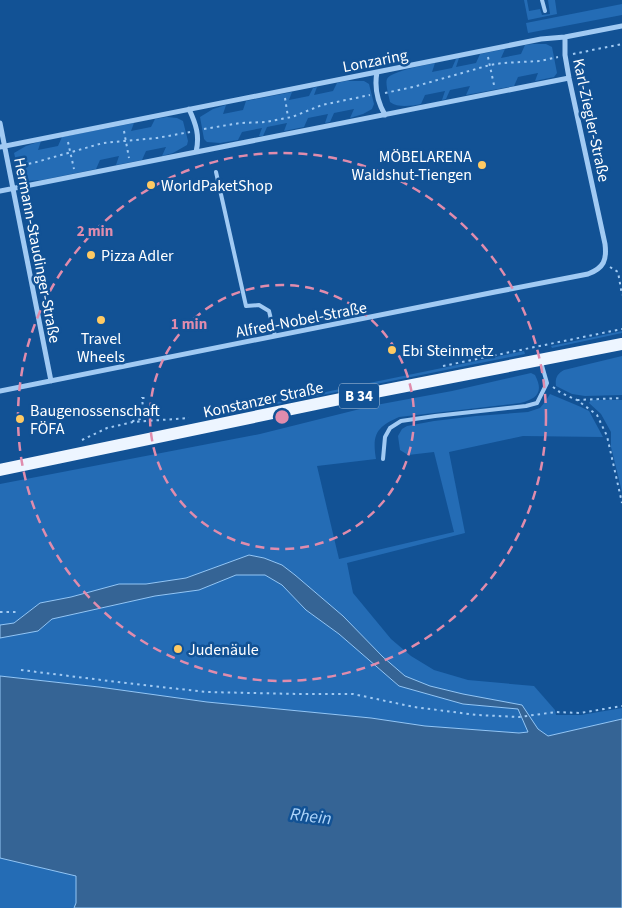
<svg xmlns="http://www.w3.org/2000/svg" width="622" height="908" viewBox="0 0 622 908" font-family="'Source Sans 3',sans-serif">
<rect width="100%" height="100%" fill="#125295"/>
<!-- green -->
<path fill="#246cb5" d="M524,0H527L529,11L540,9L542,15L550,14L548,0H555L557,14L528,20Z
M622,4V15L528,33L526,23Z
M533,44H546L552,47L557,73L554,77L535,81L538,73L518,77L514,86L466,95L470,86L450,90L446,99L442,100L445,91L425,95L421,104C411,106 398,108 390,102C389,97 385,83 387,79C391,71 426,65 435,63L432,72L452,68L456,59L459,58L456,67L476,63L480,54L505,49L501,58L521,54L525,45Z
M346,81H364L369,84L374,104L372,109L363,114L350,118L354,109L334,113L330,122L325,123L328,114L308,118L304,127L284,131L287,123L267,127L263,136H259L262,128L242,132L238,140L220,143L207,142L204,139L200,117L213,109L226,105L223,114L243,110L246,101L292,92L289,100L309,96L313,88L317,87L314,95L333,91L337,83Z
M167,117L177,118L183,121L188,141L187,145L173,153L162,156L166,147L146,151L142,160L116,165L119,156L100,160L96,169L42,180L27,181L20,177L14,153L26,146L41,141L38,150L58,146L62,137L134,123L131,131L151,127L155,119Z
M622,331V333L552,348L551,346Z
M524,351L525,354L233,413V411Z
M622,356V395L585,396L572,394L556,386C555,378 557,374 564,370Z
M531,373L535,375C544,392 537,399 520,403L399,417C376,427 372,435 376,459L317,466L339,559L454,532L434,452L408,455L400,450L398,436L402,429L407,426L434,421L476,416L528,412L540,408L545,402L550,394L581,407L589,411L603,437L523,436L449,452L465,533L347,563L353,593L391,639L411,656L434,670L468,680L534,686L555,710L556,715H581L622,708V719L548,736L538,729L521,705L463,694L430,686L405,676L383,657L343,616L295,575L282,565L264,558L249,555L186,578L146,584H119L71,597L40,603L14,623L0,625V484L260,434L376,405L452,391Z
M591,400H622V492L611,447V432L601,414L589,403Z
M236,575H265L282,585L306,610L339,634L399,686L463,704L518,709L529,732L519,733L425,726L371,718L207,702L99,687L0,676V638L38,631L52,619L155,596L199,590Z
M0,858L76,876V904L74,908H0Z"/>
<!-- water -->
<path fill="#356495" stroke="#93c6f6" d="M249,555L264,558L282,565L295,575L343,616L383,657L405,676L430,686L463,694L522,705L538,729L548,736L622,719V908H74L76,903V876L0,858V676L99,687L207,702L371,718L425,726L519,733L528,732L518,709L463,704L399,686L339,634L306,610L282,585L265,575H236L199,590L155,596L52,619L38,631L0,638V625L14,623L40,603L71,597L119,584H146L186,578Z"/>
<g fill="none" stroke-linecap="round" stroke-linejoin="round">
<!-- path -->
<path stroke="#a1caf3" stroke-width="2" stroke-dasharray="2.5 4" stroke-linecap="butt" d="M573,54L622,44
M488,57L494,85
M385,93L413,87L490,65L503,63L540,61L558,57
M285,98L288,117
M204,129L240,123L266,122L292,117L322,105L370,95
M124,131L129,158
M68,142L74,169
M16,166L33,163L103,143L157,138L190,132
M610,267L618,272L622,295
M443,366L622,329
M553,387L561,393L577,400L597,415L607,436L622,503
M577,400L622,398
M133,422V421L144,418L142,398H147
M82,440L107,428L133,422L189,418
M0,612H16
M21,670L126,683L206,692L299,694H353L414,707L477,715L519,717L556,712L580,713L622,706"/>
<!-- service -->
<path stroke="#a1caf3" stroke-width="4" d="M542,0L545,11
M216,172L246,306L259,305L269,311L275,336
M383,459L385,437L390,428L401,421L435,416L526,406L537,403L547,383L541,362"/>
<!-- minor -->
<path stroke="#a1caf3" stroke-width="5" d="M377,72C374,88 377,101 385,115
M189,109C196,124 200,136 196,152
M0,123L51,381
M0,147L377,72L541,39L565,37L622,26
M0,191L569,78
M0,391L495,292L588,274C604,268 607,260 605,244L569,78L565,55V37"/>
<!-- primary -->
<path stroke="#edf5ff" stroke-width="12" d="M0,470L345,398L622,344"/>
</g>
<!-- distance rings -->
<g fill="none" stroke="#e08cad" stroke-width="2.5" stroke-dasharray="9 6">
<circle cx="282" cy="417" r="132"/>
<circle cx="282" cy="417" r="264"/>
</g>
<!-- markers -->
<g fill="#ffca63" stroke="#125295" stroke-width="2">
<circle cx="482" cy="165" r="5"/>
<circle cx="151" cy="185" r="5"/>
<circle cx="91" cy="255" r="5"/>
<circle cx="101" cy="320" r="5"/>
<circle cx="392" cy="350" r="5"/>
<circle cx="20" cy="419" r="5"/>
<circle cx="178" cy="649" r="5"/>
</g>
<g text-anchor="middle" stroke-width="5" stroke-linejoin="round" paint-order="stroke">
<!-- shield labels -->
<rect fill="#125295" stroke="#b8cbdf" stroke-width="1" x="339" y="383.5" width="40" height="25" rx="4"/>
<g font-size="15" font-weight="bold" fill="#fff">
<text x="359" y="401">B 34</text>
</g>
<!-- street labels -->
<g font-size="16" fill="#fff" stroke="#125295">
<text transform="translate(375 60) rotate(-11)" y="6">Lonzaring</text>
<text transform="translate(592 120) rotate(78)" y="6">Karl-Ziegler-Straße</text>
<text transform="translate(38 250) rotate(79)" y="6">Hermann-Staudinger-Straße</text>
<text transform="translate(301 319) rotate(-11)" y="6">Alfred-Nobel-Straße</text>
<text transform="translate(263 399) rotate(-12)" y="6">Konstanzer Straße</text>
</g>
<!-- poi labels -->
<g font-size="16" fill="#fff" stroke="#125295" text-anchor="start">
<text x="472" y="162" text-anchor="end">MÖBELARENA<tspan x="472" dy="18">Waldshut-Tiengen</tspan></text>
<text x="161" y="191">WorldPaketShop</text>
<text x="101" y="261">Pizza Adler</text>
<text x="101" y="344" text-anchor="middle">Travel<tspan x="101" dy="18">Wheels</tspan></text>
<text x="402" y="356">Ebi Steinmetz</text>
<text x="30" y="416">Baugenossenschaft<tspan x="30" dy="18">FÖFA</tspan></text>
<text x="188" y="655">Judenäule</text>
</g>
<!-- water labels -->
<g font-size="18" font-style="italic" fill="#add4fa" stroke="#125295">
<text transform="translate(311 816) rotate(7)" y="6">Rhein</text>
</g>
</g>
<circle cx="282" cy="417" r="8" fill="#e08cad" stroke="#125295" stroke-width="2.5"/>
<g font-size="15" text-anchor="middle" font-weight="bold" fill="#e08cad" stroke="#125295" stroke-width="5" stroke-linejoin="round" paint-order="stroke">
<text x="95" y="236">2 min</text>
<text x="189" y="329">1 min</text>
</g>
</svg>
